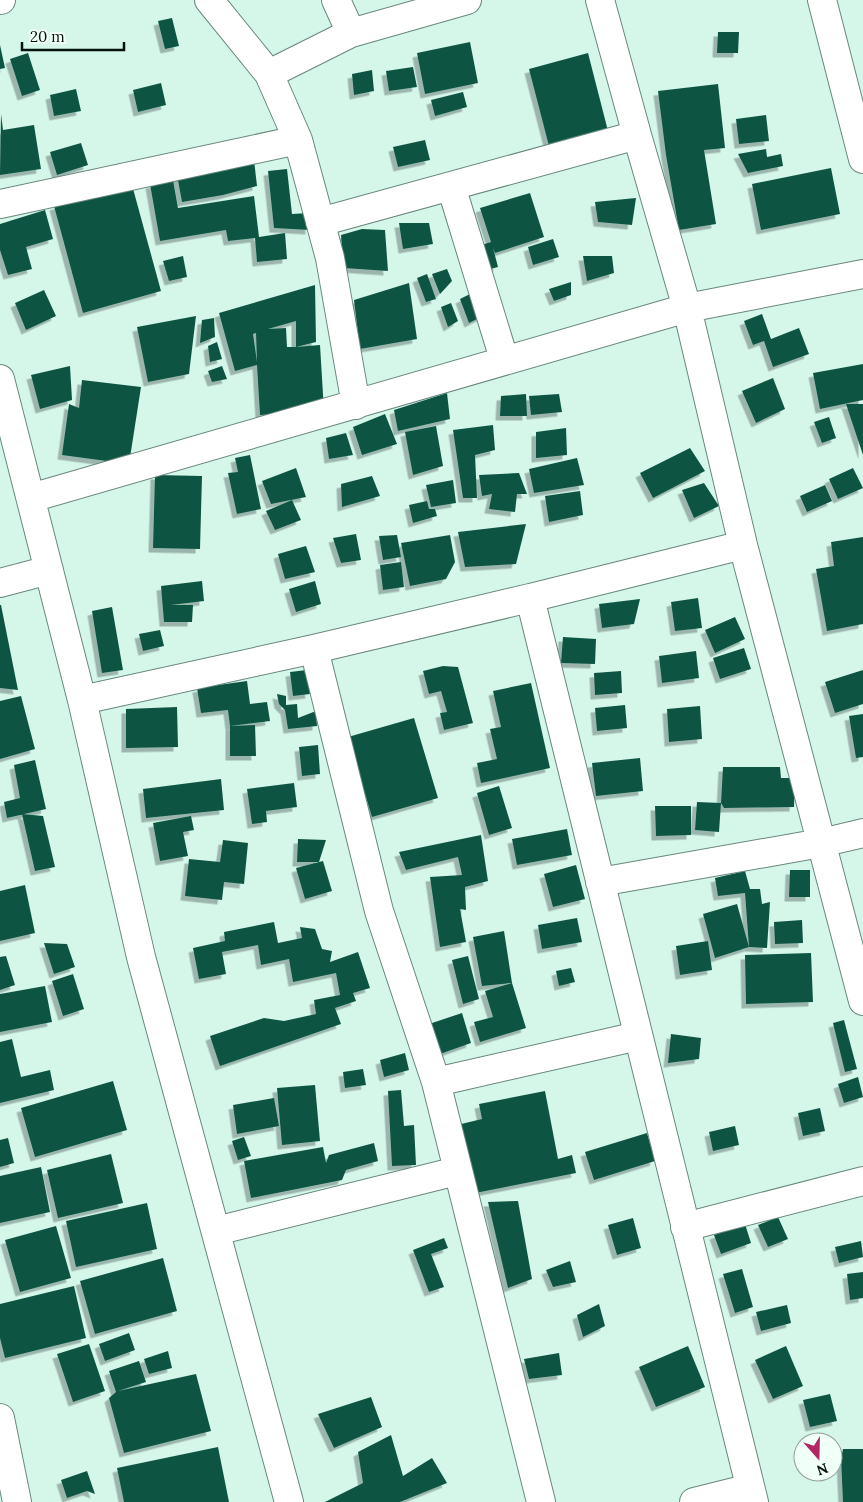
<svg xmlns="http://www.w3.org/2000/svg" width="863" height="1502" viewBox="0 0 863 1502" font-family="Lora,serif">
<defs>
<filter id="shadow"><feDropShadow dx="-4.5" dy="4.5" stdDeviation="0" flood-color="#0004"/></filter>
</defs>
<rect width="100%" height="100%" fill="#d5f7ea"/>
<!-- building -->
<path fill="#0f5543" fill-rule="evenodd" filter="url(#shadow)" d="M172,18L179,46L165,49L158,21Z
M718,32H739L738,53H717Z
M470,42L478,83L425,94L417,53Z
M0,45L5,68L0,69Z
M28,53L40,90L22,96L10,59Z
M588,53L608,131L549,146L529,69Z
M413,67L417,87L389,91L386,71Z
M372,70L374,91L354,95L352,74Z
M161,83L166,105L138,112L133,90Z
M718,84L725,148L704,150L716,224L679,230L666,155L658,91Z
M76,89L81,111L54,116L50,95Z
M463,92L467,107L435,116L431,100Z
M1,114L3,130L34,125L41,169L0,175Z
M766,115L769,141L739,144L736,119Z
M425,140L430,160L398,167L393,147Z
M81,143L88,165L57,175L50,152Z
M766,149L767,157L781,154L783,166L748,173L738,154Z
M254,160L257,186L223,195L182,202L177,175Z
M831,168L840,214L761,230L752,184Z
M287,169L292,214L309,213L310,230L274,228L268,171Z
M173,180L178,208L254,196L259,237L285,233L287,259L257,262L255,238L228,241L226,230L160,241L150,184Z
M132,185L161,291L83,313L54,206Z
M530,193L544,237L495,253L493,248L498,267L479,272L472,248L491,242L480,208Z
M636,198L632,225L598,222L595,202Z
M45,210L53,239L26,247L32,269L8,275L0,250V224Z
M399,223H429L433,244L403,249Z
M362,229L385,230L388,271L344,268L341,235Z
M553,239L559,257L533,265L528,247Z
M183,256L187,277L169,281L163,261Z
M583,256H612L614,273L587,281Z
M447,269L452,281L440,294L432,274Z
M427,274L436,299L426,302L417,278Z
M571,282V295L554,301L549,289Z
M409,283L417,339L360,349L354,300Z
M315,285L316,342L296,347L320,345L324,411L260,415L257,365L235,371L219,313ZM296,321V347H287L286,328L268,329ZM256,333L257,362L253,334Z
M44,290L56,316L26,330L15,303Z
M476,291L485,315L469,323L460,299Z
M451,303L458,321L448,327L441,307Z
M762,314L771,339L799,328L809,354L773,367L764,341L753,345L744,321Z
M196,316L189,374L148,382L137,327Z
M214,318L215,337L200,343L202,320Z
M217,342L222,359L210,362L208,346Z
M863,364V400L820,409L813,373Z
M70,366L72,400L40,409L31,375Z
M222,366L227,379L212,382L208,371Z
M773,378L785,409L756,423L742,391Z
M82,380L141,387L129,464L62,455L69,404L79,408Z
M447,393L450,419L398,431L394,410Z
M526,394L527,416H500L501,396Z
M559,394L562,412L531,415L529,396Z
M846,404H863V455Z
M385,414L397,444L362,455L353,427Z
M829,417L836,438L822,443L814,422Z
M493,425L495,450L475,455L477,498H463L453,430Z
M436,426L443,466L413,475L405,432Z
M566,428L567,455L536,458V432Z
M346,433L353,455L329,459L326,438Z
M690,448L705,471L653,498L640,473Z
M250,455L261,509L237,514L228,473L238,472L235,458Z
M577,458L584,485L534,493L529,469Z
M296,468L306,497L271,504L262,481Z
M853,468L863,488L838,499L829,479Z
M519,473L527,494H517L515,512L489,509L492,494L482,496L479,475Z
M155,475L202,476L200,549L153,548Z
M372,476L380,496L342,507L341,484Z
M453,480L456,503L431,507L426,485Z
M704,483L719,506L694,518L682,490Z
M825,485L832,501L807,512L800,496Z
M580,491L583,515L549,522L545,496Z
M292,500L301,520L275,530L266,511Z
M427,501L429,509H435L437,516L413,523L409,505Z
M526,524L516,564L465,567L458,532Z
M356,534L361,560L341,563L333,538Z
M397,535L401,557L383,560L379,536Z
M450,535L455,562L446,579L410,586L401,543Z
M863,537V624L827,631L816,569L834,566L831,542Z
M306,546L315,572L285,579L278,554Z
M401,562L404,587L383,590L380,565Z
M202,581L204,601L171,605H193L192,622H164L161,586Z
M315,581L321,604L296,612L289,589Z
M698,598L702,628L675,631L671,602Z
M640,599L634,624L602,628L599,604Z
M0,605H1L18,690L0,688Z
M112,607L123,670L102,673L92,611Z
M735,617L745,639L715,653L705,630Z
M160,630L164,646L143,651L139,634Z
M563,637L596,639L595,664L561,663Z
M744,648L751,669L720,679L713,658Z
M696,651L699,678L662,683L659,656Z
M443,666L458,667L473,723L444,730L440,713L447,712L441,691L429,694L423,671Z
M307,670L310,694L293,696L290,672Z
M863,670V704L835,713L825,682Z
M621,671L622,693L595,695L594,673Z
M247,681L250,704L267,702L270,721L230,726L228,710L201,713L197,688Z
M531,683L550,768L481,783L477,763L497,759L490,729L501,727L493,691Z
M277,694L286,696V705L297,704L298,718L316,711L317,726L288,729L285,710L279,704Z
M21,696L35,749L0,759V701Z
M625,705L627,728L597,731L595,708Z
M700,706L702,739L669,742L667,709Z
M177,707L178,747L126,748V709Z
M863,714V757L856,758L849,716Z
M414,718L438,798L372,817L348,737Z
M255,725L256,756H230V726Z
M318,745L320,774L302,776L299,747Z
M640,758L643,791L596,796L592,763Z
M35,760L46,809L7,818L4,802L20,798L14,765Z
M723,767H780L781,778H795L794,807L724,808L721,803L719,832L695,830L697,802L721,803Z
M221,779L224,810L146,818L143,789Z
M294,783L297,807L266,811L267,822L252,824L247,789Z
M499,786L512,828L489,835L477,793Z
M655,806H691V835L656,836Z
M22,814L43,816L55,867L35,871Z
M191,816L194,830L183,832L188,856L160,861L153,823Z
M567,829L572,855L517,865L512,839Z
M481,835L488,881L465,887L466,910L460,909L466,942L440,947L430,877L462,875L458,857L406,870L399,852Z
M298,839L326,840L319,862H297Z
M223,840L248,843L244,884L224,882L222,900L185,896L189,859L220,862Z
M323,861L332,891L305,899L296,868Z
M576,865L585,899L553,907L544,874Z
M790,870H810V897H789Z
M745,871L750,889H760L762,904L770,902L767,948L749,947L715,958L703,914L737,904L749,947L745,893L718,896L715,878Z
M25,885L35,933L0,941V891Z
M577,918L582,942L542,949L538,925Z
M802,920L803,943L775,944L774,922Z
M274,922L278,943L302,938L300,927L315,929L322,949L332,951L330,962L358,952L370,988L353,993L356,1001L335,1008L341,1024L220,1066L210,1036L264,1018L284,1021L316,1014L314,1000L340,995L336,973L293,982L289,959L261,965L258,945L222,952L226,974L199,979L193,948L225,941L224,932Z
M504,931L512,983L526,1028L480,1042L474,1022L493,1017L485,991L512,983L482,986L473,937Z
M708,941L712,970L680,975L676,946Z
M44,943L67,944L75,967L54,974Z
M811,953L813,1002L746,1004L745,955Z
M6,956L15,985L0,990V957Z
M468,956L479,999L463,1004L452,960Z
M571,968L575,982L559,986L556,971Z
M73,974L84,1009L63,1016L52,981Z
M45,986L52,1022L0,1032V994Z
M462,1013L471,1043L440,1054L429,1024Z
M844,1020L857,1069L845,1072L833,1023Z
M671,1034L701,1038L699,1059L668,1063Z
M12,1039L21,1077L50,1070L54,1090L0,1103V1042Z
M405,1053L409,1070L384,1077L380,1060Z
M363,1069L366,1085L345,1088L343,1072Z
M858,1077L863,1097L844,1103L838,1084Z
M113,1081L127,1130L35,1157L21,1108Z
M315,1085L320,1141L282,1145L277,1088Z
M401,1090L404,1126L414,1125L416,1165L392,1166L388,1091Z
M545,1091L558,1159L572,1155L576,1173L470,1194L457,1125L482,1119L479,1104Z
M274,1098L279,1126L237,1134L233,1105Z
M820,1108L825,1131L803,1136L798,1113Z
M735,1126L739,1145L713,1151L709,1132Z
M647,1133L655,1161L594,1180L585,1152Z
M244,1137L251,1156L238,1160L232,1141Z
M8,1138L14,1163L0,1167V1140Z
M374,1143L378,1161L346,1170L342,1180L251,1198L244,1161L323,1147L326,1163L329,1155Z
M111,1154L123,1203L58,1218L47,1170Z
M41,1167L50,1212L0,1223V1176Z
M518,1201L532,1279L508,1288L488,1202Z
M147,1203L157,1249L76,1267L66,1221Z
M778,1217L788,1239L768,1247L758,1225Z
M633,1218L641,1248L617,1255L608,1225Z
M745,1224L751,1243L721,1254L714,1235Z
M56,1226L71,1278L20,1292L5,1240Z
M444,1238L448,1248L431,1254L444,1287L429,1292L413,1250Z
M861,1241L863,1257L839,1263L835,1247Z
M163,1258L177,1311L95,1334L80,1281Z
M570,1261L576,1282L553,1287L546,1270Z
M742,1269L753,1307L735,1313L723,1274Z
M863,1272V1298L850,1300L847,1274Z
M74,1286L86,1338L5,1358L0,1338V1304Z
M599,1304L605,1326L583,1337L577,1315Z
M787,1305L791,1323L761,1331L756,1312Z
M129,1333L135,1350L105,1361L99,1344Z
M89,1344L105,1391L73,1402L57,1354Z
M688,1346L705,1387L656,1407L639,1367Z
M786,1346L803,1386L773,1399L755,1360Z
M168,1351L172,1368L149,1374L144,1359Z
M559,1353L562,1375L529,1379L524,1359Z
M139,1361L146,1382L118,1391L196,1374L211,1431L124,1453L109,1398L116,1392L109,1371Z
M830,1394L837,1421L810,1427L803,1400Z
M371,1397L382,1427L334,1448L318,1414Z
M391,1435L403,1476L432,1458L447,1483L400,1502H325L363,1483L358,1452Z
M218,1447L229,1502H124L117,1468Z
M843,1449H863V1502H843L841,1458Z
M87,1471L95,1494L87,1491L67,1498L61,1480Z"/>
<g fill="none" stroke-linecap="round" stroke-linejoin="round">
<!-- minor casing -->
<g stroke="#69887d" stroke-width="30">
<path id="minor" d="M0,0H1
M209,0L269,74L298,140L330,258L356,405
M336,0L351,33
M600,0L637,135L687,308L743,545L863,1001
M822,0L863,159
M269,74L351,33L467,0
M451,186L504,359
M0,204L298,140
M320,222L637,135
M0,379L82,700L141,957L289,1502
M31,498L687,308L863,274
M743,545L530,598L754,1502
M0,583L49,570
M314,649L379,911L436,1082L541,1502
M82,700L314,649L530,598
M600,882L821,843L863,833
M436,1082L638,1036
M685,1227L863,1181
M216,1231L457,1171
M0,1418L17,1502
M694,1502L750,1488"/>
</g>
<!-- minor -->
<use href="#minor" stroke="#fff" stroke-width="28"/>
</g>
<!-- north arrow -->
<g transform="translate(818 1457) rotate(160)"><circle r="24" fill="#f1fff9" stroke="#93a09b"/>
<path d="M0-4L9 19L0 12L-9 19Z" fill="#b22763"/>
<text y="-8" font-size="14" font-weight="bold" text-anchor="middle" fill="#07120e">N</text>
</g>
<!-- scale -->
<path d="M22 42v8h102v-8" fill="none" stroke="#07120e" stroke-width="2.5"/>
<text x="30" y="42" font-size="15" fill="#07120e" stroke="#f1fff9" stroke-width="4" paint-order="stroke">20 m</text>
</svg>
